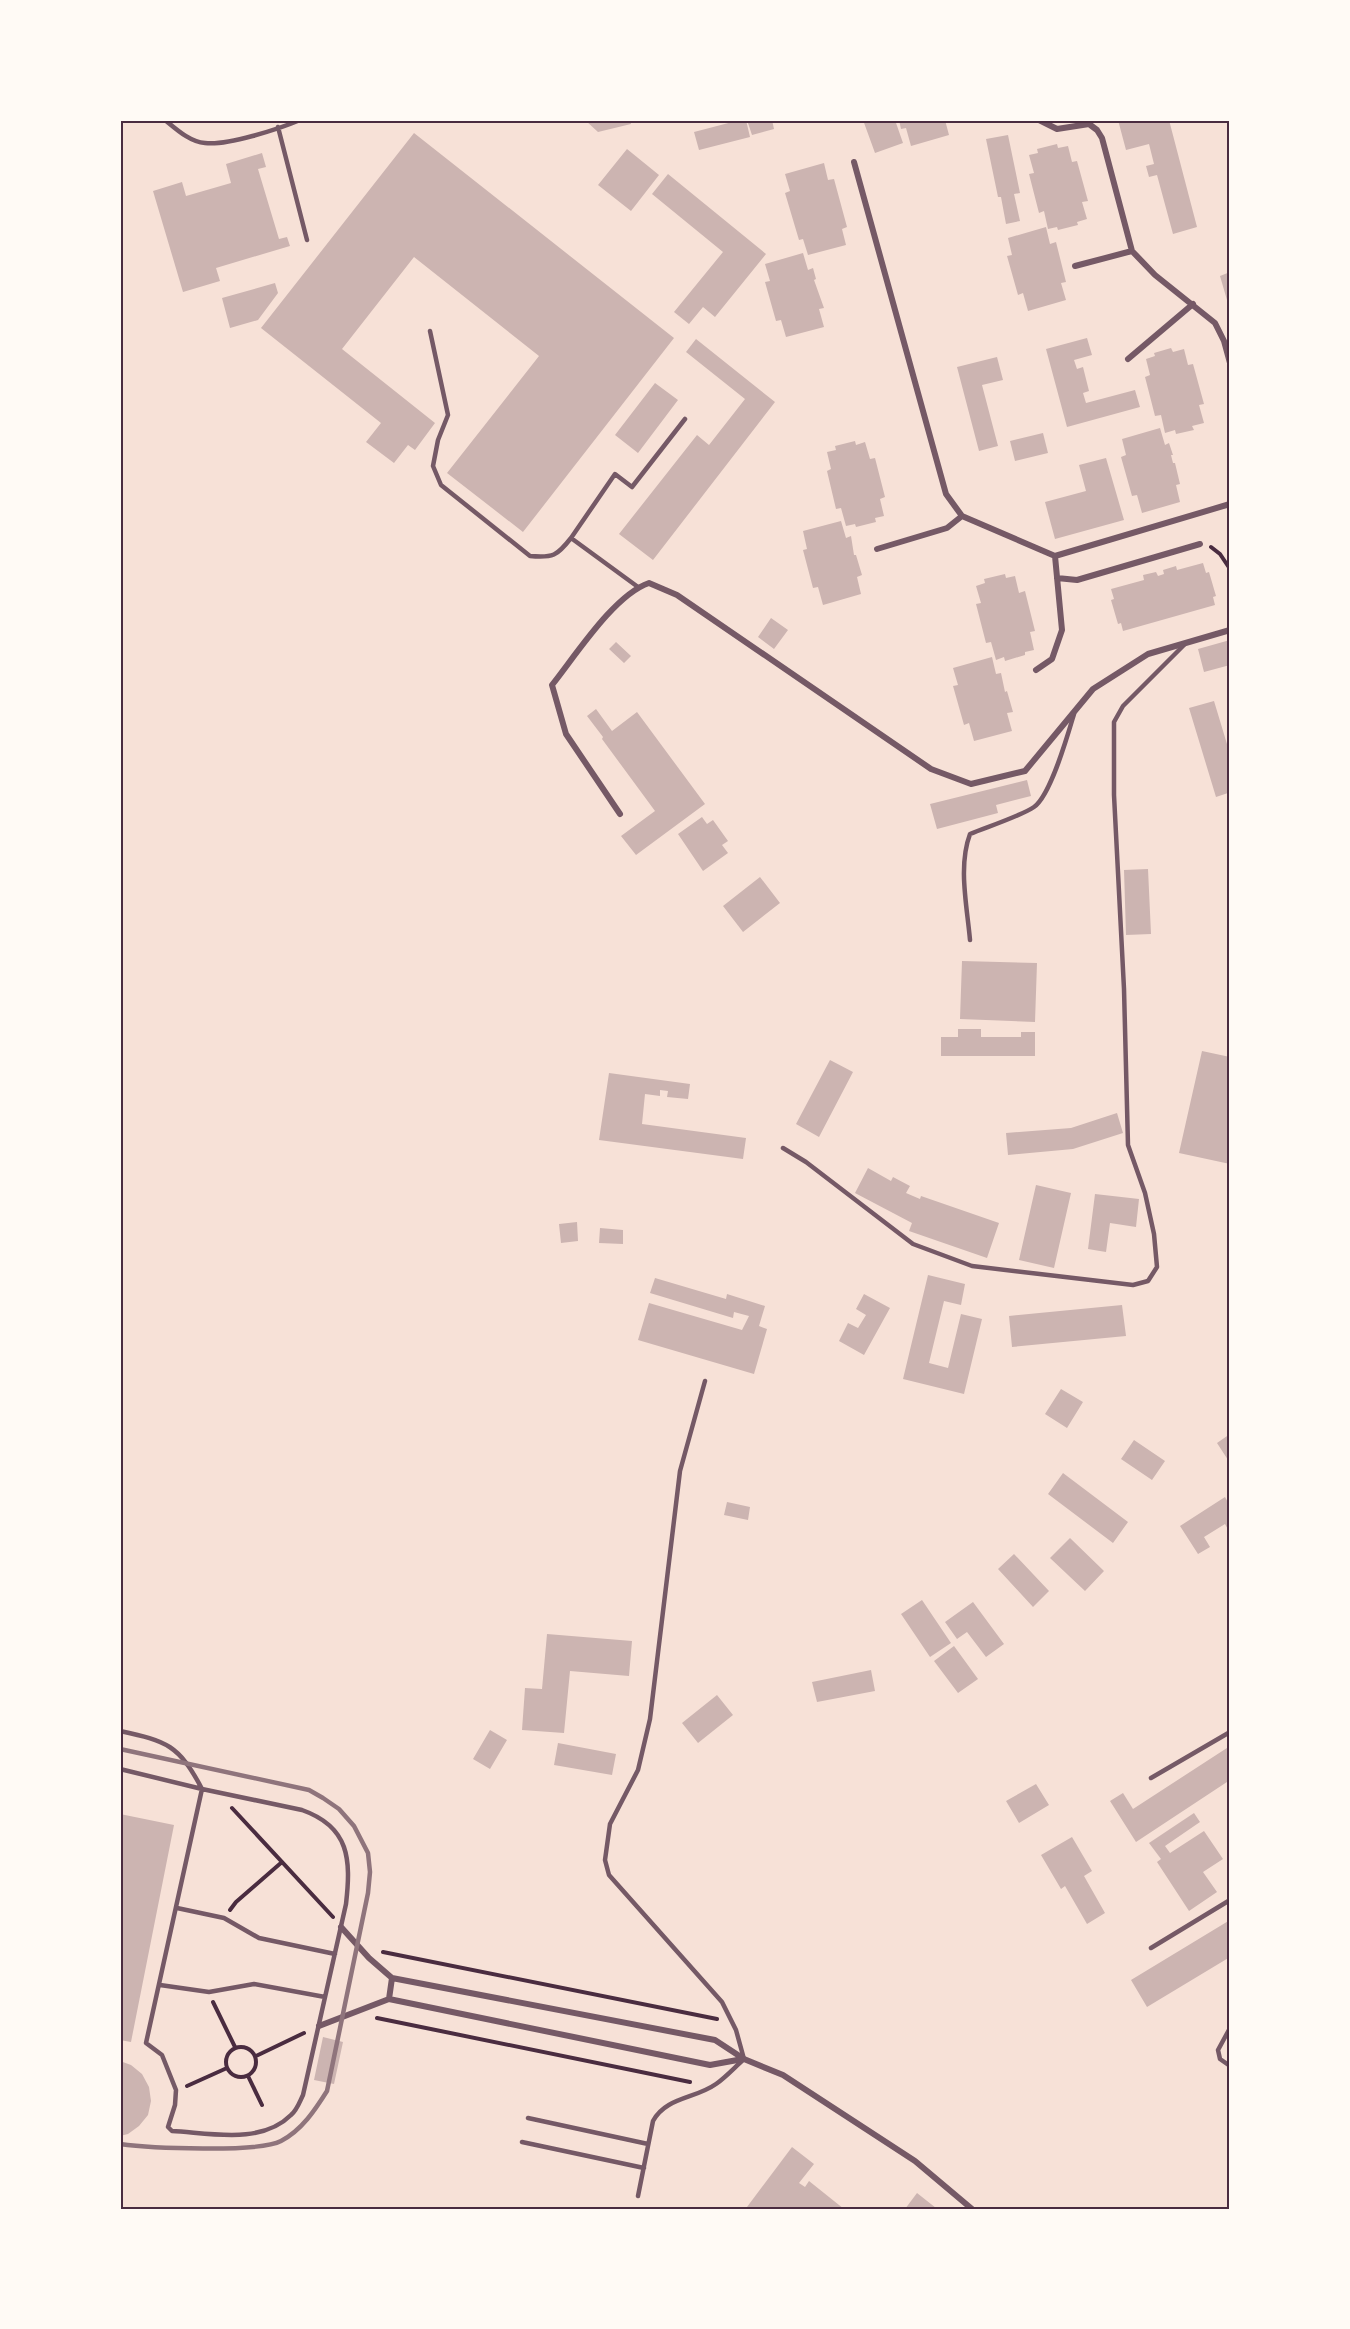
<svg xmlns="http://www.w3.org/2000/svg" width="1350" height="2329" viewBox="0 0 1350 2329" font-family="Overpass,sans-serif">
<rect width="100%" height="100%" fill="#f7e1d7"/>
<!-- building -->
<path fill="#ccb4b1" d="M585,120H630L631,124L598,132Z
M740,120H746L750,137L699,150L694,132Z
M747,120H772L774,129L752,135Z
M863,120H895L903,143L875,153Z
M899,120H945L949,135L911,146L906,128L901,129Z
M1118,120H1169L1197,227L1173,234L1157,175L1149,177L1146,166L1154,164L1149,144L1126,150Z
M414,133L674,338L523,532L447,473L539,356L414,257L342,349L435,423L415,450L408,445L394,463L366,442L381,423L261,328Z
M1008,135L1020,193L1014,194L1020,221L1006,224L1001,197H998L986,139Z
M1057,144L1058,148L1068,146L1072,162L1077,161L1088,201L1082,202L1087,219L1077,222L1078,225L1058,230L1057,227L1048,229L1044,211L1039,213L1029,174L1034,173L1029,155L1038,153L1037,149Z
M627,149L659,175L631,211L598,185Z
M262,153L266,167L258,169L279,239L287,237L290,246L216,268L220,281L183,292L153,191L182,182L186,196L231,183L226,164Z
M824,163L828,180L834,179L847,227L842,229L846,245L808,255L803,239L799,240L785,193L790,191L785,174Z
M668,174L766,254L715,317L703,307L689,324L674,312L723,252L652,194Z
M1046,227L1050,244L1056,242L1066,282L1061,283L1066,300L1028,311L1023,293L1018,295L1007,256L1012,255L1008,238Z
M803,253L808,270L813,268L816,279L814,280L824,308L819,309L824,327L786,337L781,320L776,321L765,282L770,281L765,264Z
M1230,272V307H1229L1220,276Z
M275,283L278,293L258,320L230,328L222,298Z
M1087,338L1092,355L1074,360L1077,369L1083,367L1089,391L1083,393L1086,403L1135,390L1140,407L1067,427L1046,349Z
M696,339L775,402L653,560L619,534L697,435L709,445L745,399L686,352Z
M1171,348L1173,352L1184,349L1188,365L1193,364L1204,404L1199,405L1204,423L1192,426L1194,430L1176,434L1175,430L1165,433L1161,415L1155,416L1145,377L1150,375L1146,359L1155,356L1154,353Z
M997,357L1003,380L982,385L998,446L979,451L957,367Z
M655,383L678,400L638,453L615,435Z
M1160,428L1165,445L1169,443L1173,455H1171L1173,463H1175L1180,484L1176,485L1180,502L1142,513L1137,495L1132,496L1121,457L1126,455L1122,439Z
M1043,433L1048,453L1015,461L1010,441Z
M855,441L856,445L865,442L870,459L875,458L885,497L880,499L884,516L875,518L876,522L856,527L855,524L846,526L841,508L836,509L827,471L831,469L827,452L836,450L835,446Z
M1106,458L1124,520L1055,539L1045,502L1086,491L1079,465Z
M841,521L846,538L851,536L854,555H856L862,575L857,577L861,594L823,605L818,587L813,588L803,550L807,549L803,531Z
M1203,563L1206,573L1209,572L1216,596L1213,597L1215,605L1123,631L1121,623L1118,624L1111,600L1114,599L1111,589L1144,580L1143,575L1156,572L1158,576L1164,574L1163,570L1176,566L1177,570Z
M1005,574L1006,578L1015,576L1019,593L1025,591L1035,631L1030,632L1034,650L1025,652V655L1005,661L1004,657L996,660L991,642L986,643L976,604L981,603L976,586L985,583L984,579Z
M771,618L788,630L774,649L758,637Z
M1230,640V665L1204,672L1198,649Z
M616,642L631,656L624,663L609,649Z
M992,657L996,674L1001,673L1005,692L1007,691L1013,712L1007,713L1012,731L974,741L969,723L964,725L953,686L958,685L953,668Z
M1214,701L1230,754V799L1228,793L1216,797L1189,708Z
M596,709L612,731L637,712L705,804L636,855L621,836L655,811L602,739L603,737L587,716Z
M1027,780L1031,796L996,805L998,813L937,829L930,804Z
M702,817L707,824L713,820L728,841L722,845L728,853L703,871L678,834Z
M1148,869L1151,934L1126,935L1124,870Z
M760,877L780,903L743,932L723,906Z
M962,961L1037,963L1035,1022L960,1019Z
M958,1029H981V1037H1021V1032H1035V1056H941V1037H958Z
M1202,1051L1230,1057V1164L1179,1153Z
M830,1060L853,1072L819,1137L796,1124Z
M609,1073L690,1084L688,1099L667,1097L668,1091L660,1090V1096L645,1094L642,1124L746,1138L743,1159L599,1140Z
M1117,1113L1123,1133L1073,1149L1008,1155L1006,1133L1071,1128Z
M868,1168L891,1181L893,1177L910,1186L906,1193L920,1199L921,1196L999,1223L987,1258L909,1231L912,1223L855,1193Z
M1036,1185L1071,1193L1054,1268L1019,1260Z
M1095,1194L1139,1199L1136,1227L1110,1223L1106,1252L1088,1249Z
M577,1222L578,1241L561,1243L559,1224Z
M600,1228L623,1230V1244L599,1243Z
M928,1275L965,1284L961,1305L944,1301L929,1363L948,1368L961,1314L982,1319L964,1394L903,1379Z
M655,1278L726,1299L727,1294L765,1306L759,1326L767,1329L754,1374L638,1340L649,1303L742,1330L749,1316L734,1312L733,1318L650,1293Z
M864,1294L890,1308L864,1355L839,1341L848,1323L858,1328L866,1315L856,1309Z
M1122,1305L1126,1336L1012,1347L1009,1316Z
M1061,1389L1083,1402L1067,1428L1045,1414Z
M1230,1434V1463L1217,1443Z
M1134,1440L1165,1461L1152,1480L1121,1459Z
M1063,1473L1128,1522L1113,1543L1048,1494Z
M1225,1497L1230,1506V1533L1225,1524L1204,1537L1210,1547L1198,1554L1180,1526Z
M727,1502L750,1507L748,1520L724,1515Z
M1070,1538L1104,1571L1085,1591L1050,1558Z
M1014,1554L1049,1591L1033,1607L998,1569Z
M922,1600L951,1643L930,1657L901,1614Z
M973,1602L1004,1644L986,1657L967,1632L957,1639L945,1622Z
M547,1634L632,1641L629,1676L570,1671L564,1733L522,1730L525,1688L542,1689Z
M954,1646L978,1679L958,1693L934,1661Z
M871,1670L875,1691L817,1702L812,1682Z
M717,1695L733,1715L698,1743L682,1723Z
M490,1730L507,1740L490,1769L473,1759Z
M558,1743L616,1754L612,1775L554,1765Z
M1230,1746V1780L1136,1842L1110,1801L1123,1793L1133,1809Z
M1036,1784L1049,1805L1019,1823L1006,1801Z
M1194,1813L1200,1822L1165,1846L1170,1853L1204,1831L1223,1859L1203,1872L1217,1892L1189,1911L1157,1862L1161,1859L1149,1843Z
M120,1814L174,1825L131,2042L120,2040Z
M1072,1837L1092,1871L1084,1876L1105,1913L1087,1924L1065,1886L1061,1889L1041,1855Z
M1230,1920V1957L1147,2007L1131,1980Z
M323,2037L343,2042L334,2084L314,2080Z
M120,2061L131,2065L142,2074L149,2087L151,2101L148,2115L139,2126L128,2134L120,2136Z
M792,2147L814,2164L799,2183L805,2187L809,2181L844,2209H750L747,2207Z
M917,2193L936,2208L935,2209H905Z"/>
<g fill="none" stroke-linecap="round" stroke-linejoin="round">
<!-- path -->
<path stroke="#4a2c40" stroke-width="4" d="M1211,547L1220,554L1230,569
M232,1808L333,1917
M230,1910L236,1902L282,1862
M383,1952L717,2019
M213,2002L235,2047
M377,2018L690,2082
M226 2062a15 15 0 1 1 30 0a15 15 0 1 1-30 0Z
M256,2056L304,2033
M248,2076L262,2105
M187,2086L227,2068"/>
<!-- service -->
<path stroke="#755966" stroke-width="4.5" d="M165,120C176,129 190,142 205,143C226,146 279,129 300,120
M278,127L307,240
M430,331L448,415L438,440L433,466L441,485L530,556C553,558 557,556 571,538
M638,587L571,538L615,474L632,487L685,419
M970,940C967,906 958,866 970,834C987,827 1021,816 1034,807C1051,795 1068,734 1074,714
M783,1148L806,1162L913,1244L972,1266L1133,1285L1148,1281L1157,1267L1154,1234L1145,1193L1128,1145L1124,989L1114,795V722L1123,706L1184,645
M120,1731C167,1741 179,1745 202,1789L146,2043L162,2055L176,2090L175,2105L168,2127L172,2131C210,2133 261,2145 291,2115C297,2110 300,2101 303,2095L346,1904C351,1860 350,1827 302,1810L202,1789L120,1769
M1151,1778L1230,1732
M177,1908L224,1918L259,1938L335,1954
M1151,1948L1230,1900
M160,1985L209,1992L254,1984L325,1997
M1230,2028L1218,2050L1220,2059L1230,2066
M528,2118L648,2144
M522,2142L644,2168
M638,2196L653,2121C666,2097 695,2099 716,2084C726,2077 735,2067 744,2059L736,2030L722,2002L609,1875L605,1860L610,1824L638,1770L650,1719L680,1471L705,1381"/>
<!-- minor -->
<path stroke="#755966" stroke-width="6" d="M1039,120L1057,129L1089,124L1097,130L1102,138L1132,251L1155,275L1215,323L1224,341L1230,363
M854,162L946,494L962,516L1055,556L1230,504
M1075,266L1132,251
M1128,359L1193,304
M877,549L947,528L962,516
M1057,578L1077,580L1200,544
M1036,670L1052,659L1062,630L1055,556
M620,814L566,734L552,685C576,655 614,595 649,583L677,595L931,769L971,784L1025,771L1093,689L1148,654L1230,630
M341,1927L369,1958L392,1978L715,2040L744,2059L783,2075L915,2161L972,2209
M389,1999L392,1978
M319,2026L389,1999L710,2065L743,2059"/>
<!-- rail -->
<path stroke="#8f747c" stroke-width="4.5" d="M120,1749L309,1790L323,1798L339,1809L354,1826L368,1853L370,1872L368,1893L327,2091C315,2110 302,2130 281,2141C259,2153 148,2148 120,2144"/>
</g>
<!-- border -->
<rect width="1350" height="2329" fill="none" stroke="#fffaf5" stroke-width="243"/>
<rect x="122" y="122" width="1106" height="2086" fill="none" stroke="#4a2c40" stroke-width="2"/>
</svg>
